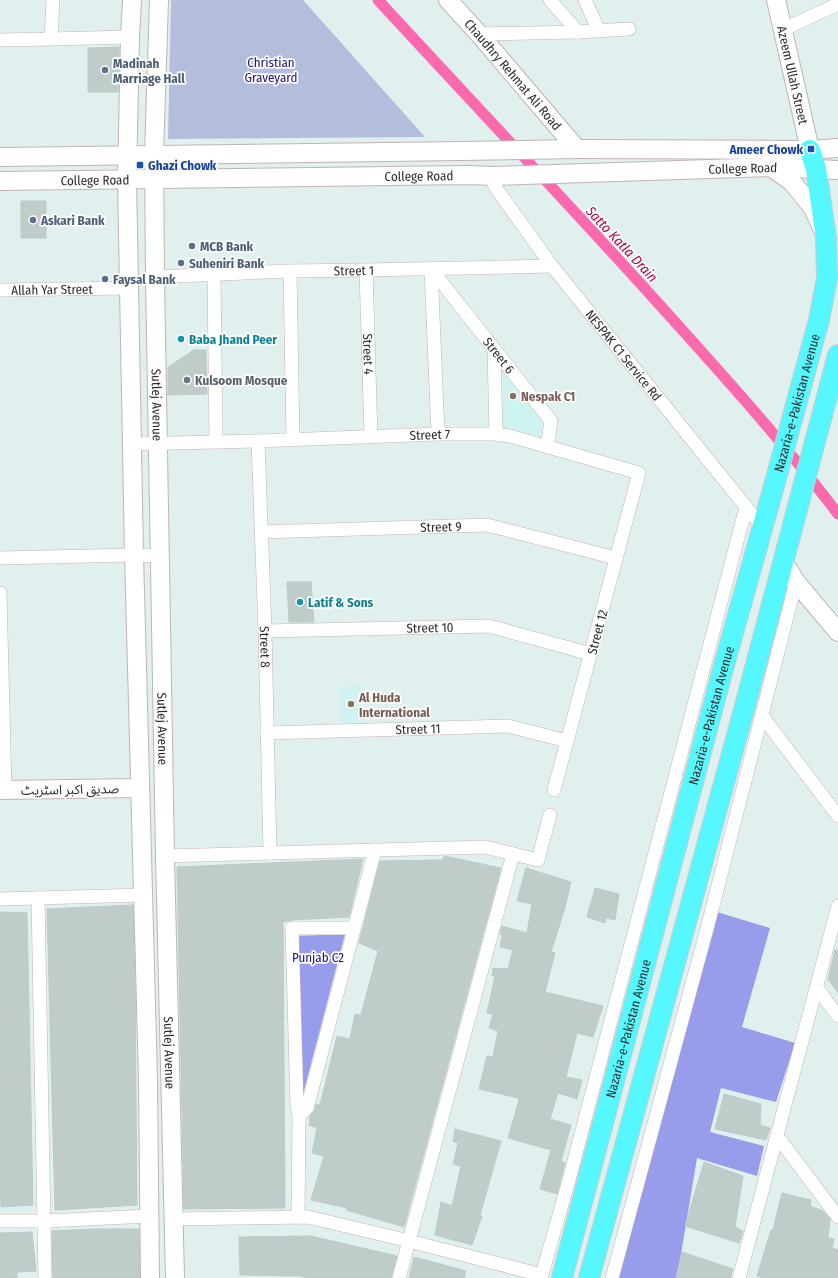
<svg xmlns="http://www.w3.org/2000/svg" width="838" height="1278" viewBox="0 0 838 1278" font-family="'Fira Sans Condensed','Noto Sans Arabic',sans-serif">
<rect width="100%" height="100%" fill="#e0f0ee"/>
<!-- education -->
<path fill="#cef3f1" d="M503,373L543,420L541,440L503,428Z
M361,685L363,722L342,723L340,687Z"/>
<!-- green -->
<path fill="#979ceb" d="M717,912L770,928L742,1027L795,1043L776,1102L721,1088L710,1132L764,1146L757,1176L697,1158L677,1278H618Z
M345,934L302,1098L296,936Z"/>
<!-- cemetery -->
<path fill="#b5bddc" d="M171,0H303L425,137L168,139Z"/>
<g fill="none" stroke-linecap="round" stroke-linejoin="round">
<!-- canal -->
<path stroke="#fb6aac" stroke-width="11" d="M378,0C471,101 566,201 658,303C720,372 782,440 838,514"/>
</g>
<!-- building -->
<path fill="#bfccca" stroke="#b8cccb" d="M119,47L118,92H88V48Z
M21,201H46V238H21Z
M194,350H206L207,394L168,395V367Z
M287,582H311L314,622H289Z
M444,856L501,868L404,1227L346,1210L347,1208L311,1200L324,1156L312,1153L317,1128L309,1125L310,1116L315,1110L316,1104L320,1105L337,1036L350,1039L355,1014L361,1015L378,951L359,943L380,861L443,860Z
M363,859L349,917L292,920L283,922L285,1208L184,1209L177,867Z
M526,868L571,882L564,911L551,952L555,953L545,992L603,1006L593,1037L577,1033L566,1077L582,1080L577,1099L558,1093L550,1119L571,1125L561,1161L565,1163L557,1194L540,1189L551,1150L508,1138L519,1100L518,1098L479,1089L487,1056L493,1057L498,1031L489,1028L493,1014L487,1013L495,976H492L493,968L508,969L513,950L500,947L502,935L500,934L502,926L527,933L532,904L517,901Z
M595,888L619,894L615,920L606,918L605,923L587,917Z
M133,905L135,982L137,1205L55,1210L47,909Z
M0,912L27,913L33,1205L1,1207L0,1161Z
M835,950H838V993L828,979Z
M724,1094L761,1104L760,1125L770,1128L766,1140L715,1129Z
M455,1129L501,1141L480,1215L482,1216L472,1245L435,1235L441,1202L452,1206L461,1166L453,1164L458,1143L453,1141Z
M704,1162L743,1176L735,1227L743,1231L739,1243L685,1226Z
M782,1193L811,1200L810,1206L823,1211L830,1219L828,1238L834,1239L832,1248L838,1250V1278H763L757,1276L771,1230H773Z
M93,1229H139L140,1278H53L52,1231Z
M32,1232L36,1271L17,1272V1278H0V1233Z
M311,1236L397,1256L391,1278H307L300,1276L240,1275L239,1237Z
M682,1252L733,1269L730,1278H676Z
M414,1257L466,1271L464,1278H409Z"/>
<g fill="none" stroke-linecap="round" stroke-linejoin="round">
<!-- street casing -->
<g stroke="#c2b4b3" stroke-width="14">
<g id="street">
<path d="M550,0L578,32"/>
<path d="M585,0L599,31"/>
<path d="M782,30L838,4"/>
<path d="M479,34L578,32L629,29"/>
<path d="M51,39L130,37"/>
<path d="M0,40L51,39L53,0"/>
<path id="s1" d="M493,176L494,184L498,191L552,266L763,528"/>
<path id="s2" d="M431,269L551,421L547,447"/>
<path d="M431,269L438,434"/>
<path id="s3" d="M366,270L371,437"/>
<path d="M290,271L293,440"/>
<path d="M214,275L216,442"/>
<path id="s4" d="M155,277L290,271L366,270L552,266"/>
<path id="s5" d="M0,290L129,288"/>
<path d="M494,349L496,434"/>
<path id="s6" d="M258,441L265,631L270,853"/>
<path id="s7" d="M131,444L258,441L438,434H496L510,436L639,473L554,790"/>
<path id="s8" d="M261,532L487,525L616,558"/>
<path d="M0,558L134,555L160,556"/>
<path d="M0,593L5,790"/>
<path id="s9" d="M265,631L489,626L591,654"/>
<path d="M762,716L838,816"/>
<path id="s10" d="M267,733L508,726L567,741"/>
<path d="M165,856L485,847L538,860L550,815"/>
<path d="M38,898L45,1278"/>
<path d="M0,899L143,895"/>
<path d="M817,988L838,1016"/>
<path d="M299,1116L297,1105L292,928H353"/>
<path d="M777,1136L838,1217"/>
<path d="M298,1217L299,1116L307,1108L375,850"/>
<path d="M174,1219L308,1217L409,1241L542,1275"/>
<path d="M0,1221H45L149,1216"/>
<path d="M399,1278L513,854"/>
<path d="M541,1278L569,1180L746,507"/>
<path d="M612,1278L708,925L796,582"/>
<path d="M739,1278L838,906"/>
</g>
</g>
<!-- secondary casing -->
<g stroke="#c2b4b3" stroke-width="20">
<g id="secondary">
<path d="M132,0L130,37L127,179L134,555L148,1079L150,1278"/>
<path id="s11" d="M159,0L154,154L155,277L165,856L175,1278"/>
<path id="s12" d="M448,0L479,34L577,149"/>
<path id="s13" d="M776,0L810,150"/>
<path d="M0,157L461,151L577,149L810,150L838,148"/>
<path d="M771,167L792,182L813,208L822,228"/>
<path id="s14" d="M0,181L468,175L493,176L771,167L838,170"/>
<path d="M783,561L796,582L838,632"/>
<path d="M0,790L140,788"/>
</g>
</g>
<!-- primary casing -->
<g stroke="#cdcdcd" stroke-width="22">
<g id="primary">
<path id="s15" d="M562,1278L723,669L774,486L819,320L827,278L826,238L816,169L810,150"/>
<path d="M589,1278L745,706L838,355"/>
</g>
</g>
<!-- street -->
<use href="#street" stroke="#fff" stroke-width="13"/>
<!-- secondary -->
<use href="#secondary" stroke="#fff" stroke-width="18"/>
<!-- primary -->
<use href="#primary" stroke="#56f7ff" stroke-width="20"/>
</g>
<!-- markers -->
<g fill="#5c6f8a" stroke="#fff" stroke-width="1.5">
<circle cx="105" cy="70" r="4"/>
<circle cx="33" cy="220" r="4"/>
<circle cx="192" cy="246" r="4"/>
<circle cx="181" cy="263" r="4"/>
<circle cx="105" cy="279" r="4"/>
</g>
<g fill="#1a4fb4" stroke="#fff" stroke-width="1.5">
<rect x="807" y="145" width="8" height="8" rx="2"/>
<rect x="136" y="161" width="8" height="8" rx="2"/>
</g>
<g fill="#0f9aa8" stroke="#fff" stroke-width="1.5">
<circle cx="181" cy="339" r="4"/>
<circle cx="300" cy="602" r="4"/>
</g>
<circle fill="#6b7280" stroke="#fff" stroke-width="1.5" cx="187" cy="380" r="4"/>
<g fill="#8d6e63" stroke="#fff" stroke-width="1.5">
<circle cx="513" cy="396" r="4"/>
<circle cx="351" cy="704" r="4"/>
</g>
<g text-anchor="middle" stroke-width="3.5" stroke-linejoin="round" paint-order="stroke">
<!-- park labels -->
<g font-size="13" fill="#1b1475" stroke="#fff">
<text x="271" y="67">Christian<tspan x="271" dy="15">Graveyard</tspan></text>
<text x="318" y="962">Punjab C2</text>
</g>
<!-- service labels -->
<g font-size="13" font-weight="bold" fill="#4e5e75" stroke="#fff" text-anchor="start">
<text x="113" y="68">Madinah<tspan x="113" dy="15">Marriage Hall</tspan></text>
<text x="41" y="225">Askari Bank</text>
<text x="200" y="251">MCB Bank</text>
<text x="189" y="268">Suheniri Bank</text>
<text x="113" y="284">Faysal Bank</text>
</g>
<!-- street labels -->
<g font-size="13" fill="#2e2e2e" stroke="#fff">
<text dy="5" stroke="none"><textPath href="#s12" startOffset="99">Chaudhry Rehmat Ali Road</textPath></text>
<text dy="5" stroke="none"><textPath href="#s13" startOffset="77">Azeem Ullah Street</textPath></text>
<text dy="5" stroke="none"><textPath href="#s14" startOffset="743">College Road</textPath></text>
<text dy="5" stroke="none"><textPath href="#s14" startOffset="419">College Road</textPath></text>
<text dy="5" stroke="none"><textPath href="#s14" startOffset="95">College Road</textPath></text>
<text dy="5" stroke="none"><textPath href="#s4" startOffset="199">Street 1</textPath></text>
<text dy="5" stroke="none"><textPath href="#s5" startOffset="52">Allah Yar Street</textPath></text>
<text dy="5" stroke="none"><textPath href="#s3" startOffset="84">Street 4</textPath></text>
<text dy="5" stroke="none"><textPath href="#s2" startOffset="110">Street 6</textPath></text>
<text dy="5" stroke="none"><textPath href="#s1" startOffset="223">NESPAK C1 Service Rd</textPath></text>
<text dy="5" stroke="none"><textPath href="#s15" startOffset="906">Nazaria-e-Pakistan Avenue</textPath></text>
<text dy="5" stroke="none"><textPath href="#s11" startOffset="405">Sutlej Avenue</textPath></text>
<text dy="5" stroke="none"><textPath href="#s7" startOffset="299">Street 7</textPath></text>
<text dy="5" stroke="none"><textPath href="#s8" startOffset="180">Street 9</textPath></text>
<text dy="5" stroke="none"><textPath href="#s9" startOffset="165">Street 10</textPath></text>
<text transform="translate(597 632) rotate(-75)" y="5">Street 12</text>
<text dy="5" stroke="none"><textPath href="#s6" startOffset="206">Street 8</textPath></text>
<text dy="5" stroke="none"><textPath href="#s15" startOffset="582">Nazaria-e-Pakistan Avenue</textPath></text>
<text dy="5" stroke="none"><textPath href="#s11" startOffset="729">Sutlej Avenue</textPath></text>
<text dy="5" stroke="none"><textPath href="#s10" startOffset="151">Street 11</textPath></text>
<text transform="translate(70 789) rotate(-1)" y="5">صدیق اکبر اسٹریٹ</text>
<text dy="5" stroke="none"><textPath href="#s15" startOffset="258">Nazaria-e-Pakistan Avenue</textPath></text>
<text dy="5" stroke="none"><textPath href="#s11" startOffset="1053">Sutlej Avenue</textPath></text>
</g>
<!-- transit labels -->
<g font-size="13" font-weight="bold" fill="#164399" stroke="#fff" text-anchor="end">
<text x="803" y="154">Ameer Chowk</text>
<text x="148" y="170" text-anchor="start">Ghazi Chowk</text>
</g>
<!-- culture labels -->
<g font-size="13" font-weight="bold" fill="#0d838f" stroke="#fff" text-anchor="start">
<text x="189" y="344">Baba Jhand Peer</text>
<text x="308" y="607">Latif &amp; Sons</text>
</g>
<!-- worship labels -->
<g font-size="13" font-weight="bold" fill="#5b616d" stroke="#fff" text-anchor="start">
<text x="195" y="385">Kulsoom Mosque</text>
</g>
<!-- education labels -->
<g font-size="13" font-weight="bold" fill="#785e54" stroke="#fff" text-anchor="start">
<text x="521" y="401">Nespak C1</text>
<text x="359" y="702">Al Huda<tspan x="359" dy="15">International</tspan></text>
</g>
<!-- water labels -->
<g font-size="14" font-style="italic" fill="#b00042" stroke="#fff">
<text transform="translate(622 244) rotate(47)" y="5">Satto Katla Drain</text>
</g>
</g>
</svg>
